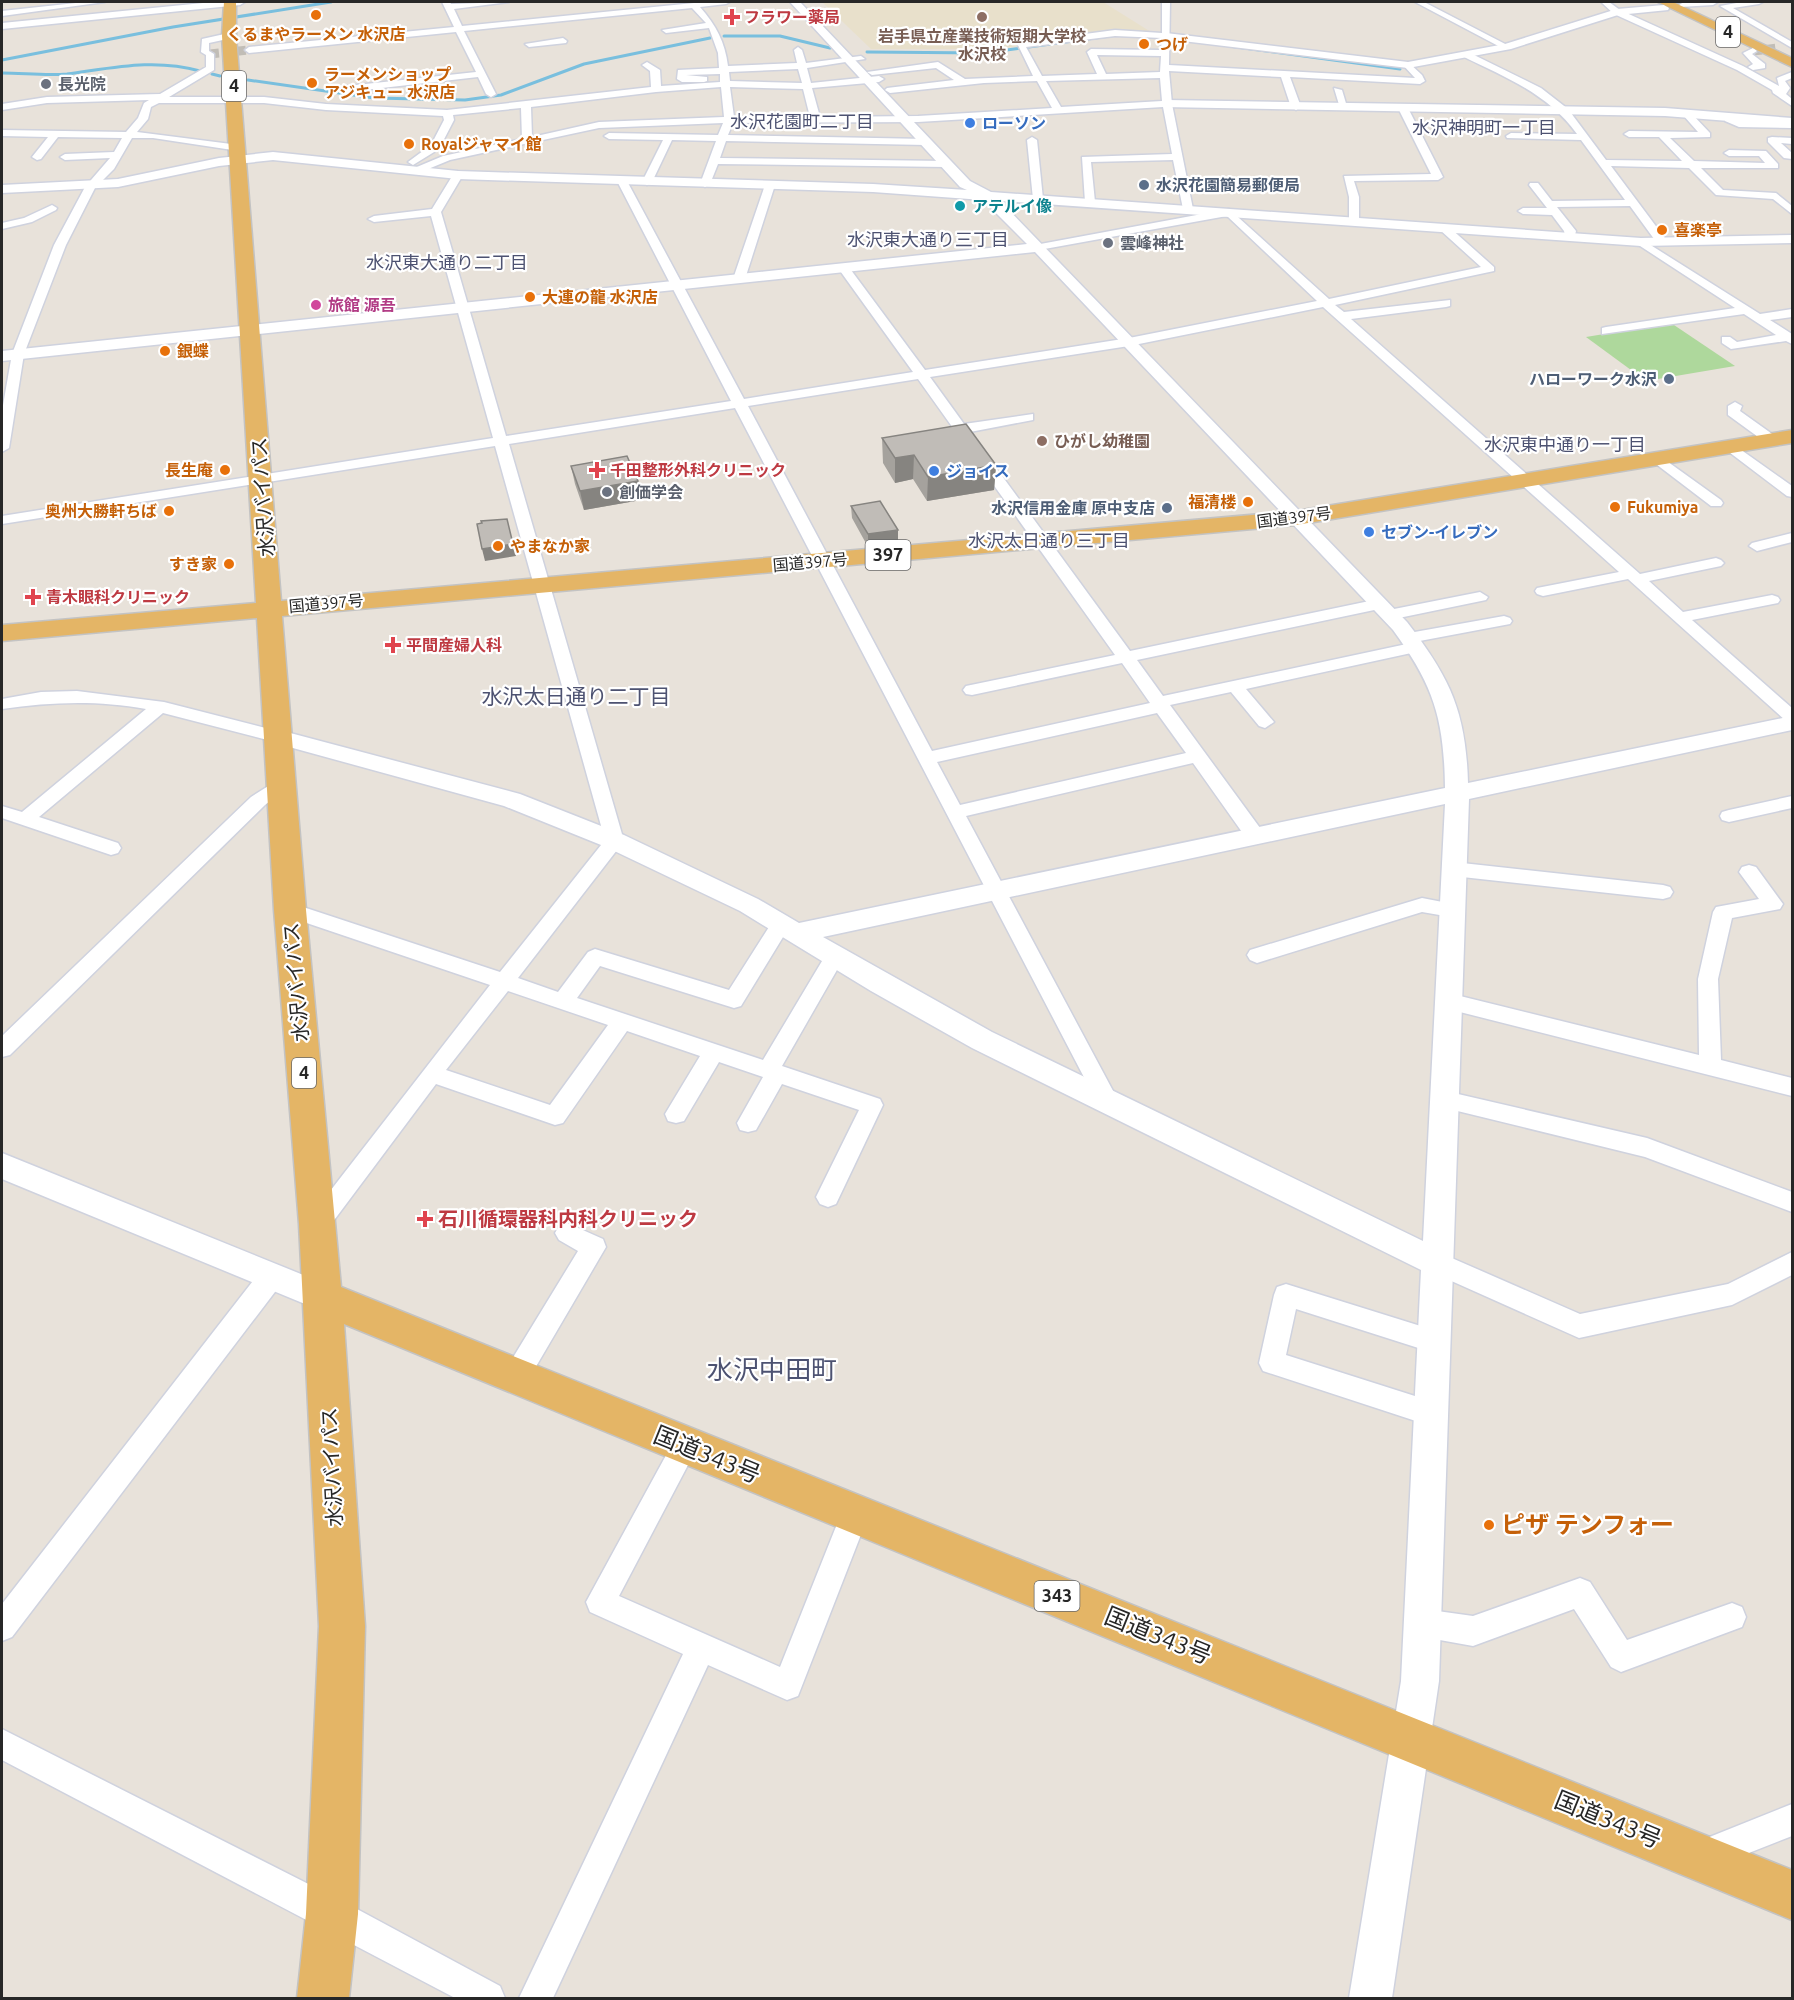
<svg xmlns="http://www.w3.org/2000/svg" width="1794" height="2000" viewBox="0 0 1794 2000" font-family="Ubuntu,'Noto Sans JP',sans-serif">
<rect width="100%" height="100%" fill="#e8e2da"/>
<!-- education -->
<path fill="#e8e0cb" d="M822,2H1103L1151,32L993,49H871Z"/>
<!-- green -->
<path fill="#aed89c" d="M1671,323L1735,366L1646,381L1586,337Z"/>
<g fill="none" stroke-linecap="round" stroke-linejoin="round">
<!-- stream -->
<path stroke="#79bfde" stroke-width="3" d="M724,36H780L830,48
M1229,46L1400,69
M867,52L984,53L1117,35
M2,60L173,27L331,2
M2,73C23,73 46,76 67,74C113,68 154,58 200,71
M212,74L220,76
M248,80L374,98L465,100L501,95L584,64L710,38"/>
<!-- minor-tunnel -->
<path stroke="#c1bdb6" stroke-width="9" stroke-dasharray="9 4.5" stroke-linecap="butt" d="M1753,51L1778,48
M210,54L249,50"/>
<!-- minor casing -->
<g stroke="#cfd2de" stroke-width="3">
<path id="minor" d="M85,2H105L2,16V11Z
M442,2H450L451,4L509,2L454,9L462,26L694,3L730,2L726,4L700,7C716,25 725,42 728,66L797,63L794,50L798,47L802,50L806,63L861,56L865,59L807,68L811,83L879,76L884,79L879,82L812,88L820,117L918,116L1052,108L1037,81L984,83L890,93L885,90L887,88L954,80L936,68L872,75L867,72L938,62L965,79L1033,76L1017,43L1115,30L1162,33V2H1170L1169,65L1415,78L1403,65L1408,62L1422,75L1425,81L1420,84L1290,77L1301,107L1296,110L1291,107L1281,77L1169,71L1172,104L1193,209L1188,212L1183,209L1173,160L1091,162L1095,202L1090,205L1085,202L1082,157L1172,154L1163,107L918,122L733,123L728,135L926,139L931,142L926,145L726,141L720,158L946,161L951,164L946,167L718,164L710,184L705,187L700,184L716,141L672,140L652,182L647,185L642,182L663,140L609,139L604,136L609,133L718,135L723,123L599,128L450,160L416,174L412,173V169L443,156L522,139L521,108L453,115L454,120L439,149L413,165L408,162L431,145L444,120L443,116L326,110L264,103H159L151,107L148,119L137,132L239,145L244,148L239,151L153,138H132L114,169L95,188L66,245L24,354L9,448L2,452V411L12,354L54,245L85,187L110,158L65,160L60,157L65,154L114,152L122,138L58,137L41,159L37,160L32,157L48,137L2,136V130L126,132L138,118L144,103L149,100L47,103L2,110V104L47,97L160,94L206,67V55L201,52L202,39L229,33L232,38L209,43V51L214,54V70L169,97H264L326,104L447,110L651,87L650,71L642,65L647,62L660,70L661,86L720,82V74L686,75L707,77V81L704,82H682L677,79L678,70L719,68L718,53L709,28L666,33L662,30L706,23L692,8L464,31L496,94L491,97L486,94L478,77L347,92L342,89L347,86L476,72L456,32L249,53L245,50L249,47L454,27ZM1115,36L1162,38L1161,50L1091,49L1087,52L1097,74L1042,76L1026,47ZM1097,55L1161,56L1160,72L1106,74ZM798,69L802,83L730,81L729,72ZM1160,78L1162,101L1061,107L1046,81ZM721,87L724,117L599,122L532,137L531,107L656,92ZM730,87L803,89L810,117H734Z
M1415,2H1424L1511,47L1504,49Z
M1601,2H1609L1620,10L1743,66L1779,86L1777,78L1792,72V78L1785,81L1790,88L1786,94L1792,99V106L1773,93L1772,90L1737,70L1614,14Z
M1742,2H1763L1759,4L1733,8L1792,42V48L1720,6Z
M563,38L567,41L566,43L529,47L525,44Z
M1753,48L1757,51L1752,54L1765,64V68L1753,70L1748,67L1753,64L1743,53Z
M1464,53H1470L1541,88L1568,109L1606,160L1682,161L1659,137H1629L1624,134L1629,131L1698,132L1683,115L1691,113L1710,133V137L1670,138L1694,161L1765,163L1759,156H1729L1724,153L1729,150L1766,151L1778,164V168H1701L1723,190L1776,193L1792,206V214L1773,199L1716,195L1689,168L1611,166L1667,241L1657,243L1630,206L1557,207L1576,231L1574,239H1566L1564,231L1552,215L1523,214L1518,211L1523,208H1547L1529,185L1530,183H1538L1552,201L1625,200L1581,140L1507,138L1506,136L1511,133L1577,134C1548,94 1507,78 1464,57Z
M1334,88L1342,90L1348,110L1340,108Z
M1403,105L1408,108L1443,177L1438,180L1354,181L1359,197V221L1349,223V197L1344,176L1431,174L1398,108Z
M1728,116L1741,121L1792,122V128L1739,127L1725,121V117Z
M1032,137L1037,140L1043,199L1038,202L1033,199L1027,140Z
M1772,137L1792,138V144L1781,143L1792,153V159L1784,158L1768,142V138Z
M458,172L463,175L441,212L506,436L731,401L617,181L622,178L627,181L744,399L913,372L838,268L844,265L848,266L925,370L1129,338L1317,301L1227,216L1039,250L1035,249V245L1229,209L1329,299L1481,267L1439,229L1449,227L1494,267V271L1335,305L1344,312L1450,300V306L1446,307L1351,319L1640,574L1716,558L1721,560L1724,563L1721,566L1649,581L1683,612L1772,595L1778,597L1780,600L1778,603L1692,620L1792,708V722L1786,721L1628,579L1543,596L1537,594L1535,591L1537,588L1619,572L1323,307L1129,346L930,377L964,424L1033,414V420L970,432L1130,651L1379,599L1387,604L1379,609L1137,660L1163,696L1416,642L1424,647L1416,652L1246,689L1274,722L1265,728L1259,726L1231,692L1170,705L1263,832L1265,837L1263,842H1249L1193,763L966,816L1119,1102L1116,1108L1108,1111L1100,1108L735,408L509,444L624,841L518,978L558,992L588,952L595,949L729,990L774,919L781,917L788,919L791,924L741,1006L734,1008L600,966L577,998L763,1060L828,951L835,948L842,951L845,956L782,1066L880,1099L883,1105L836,1204L828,1207L820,1204L816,1197L859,1110L782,1084L756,1130L748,1132L740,1130L737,1123L763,1077L719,1062L684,1121L676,1123L668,1121L665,1114L700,1056L627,1031L563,1123L555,1125L436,1084L326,1231L318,1234L310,1231L306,1224L310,1217L490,985L283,915L280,910L283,905L290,903L297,905L500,972L605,840L495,446L2,524V516L493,438L431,216L374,222L368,219L374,216L432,209L454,173ZM918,379L1115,655L966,686L963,690L966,694L972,695L1122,663L1150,703L932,751L748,406ZM1157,713L1186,753L960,805L937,762ZM508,991L608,1025L550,1105L446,1070Z
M770,182L775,185L745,279L735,282L733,279L765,185Z
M52,205L57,208L56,210L32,222L2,229V223L24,218Z
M1641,239L1760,314L1792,309V317L1770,320L1792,334V344L1786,341L1731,349L1722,343V337H1730L1737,342L1776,335L1744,314L1602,334V328L1606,327L1735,308L1637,244L1635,242Z
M1735,402L1742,406L1740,411L1775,436V442H1765L1728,415V406Z
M1730,442L1792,486V497L1787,496L1725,449V443Z
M1657,454L1721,500L1723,503L1721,506H1711L1652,461L1650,458Z
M1792,533V542L1757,551L1749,546L1752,543Z
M1480,592L1488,597L1486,600L1389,620L1381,615L1389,610Z
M1504,616L1510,618L1512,621L1510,624L1409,643L1401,638L1409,633Z
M77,691L164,702L285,733L288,737L279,743L163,713L39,817L118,843L121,848L118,853L111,855L2,818V806L22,812L146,709C96,700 51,702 2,709V699L41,692Z
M281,778L290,784L265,805L10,1055L2,1057V1036L251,797Z
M1792,796V808L1729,822L1722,820L1720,816L1722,812L1729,810Z
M1453,862L1663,885L1670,887L1673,892L1670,897L1663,899L1453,876L1446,874L1443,869L1446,864Z
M1749,865L1756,867L1783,904L1780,909L1732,918L1718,979L1721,1060L1792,1078V1096L1448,1009L1441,1007L1437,1001L1441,995L1448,993L1699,1055L1698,979L1713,912L1716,907L1759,899L1739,872L1742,867Z
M1422,898L1458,905L1461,910L1458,915L1451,917L1422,912L1257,963L1250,960L1247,955L1250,950Z
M1445,1091L1647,1138L1792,1192V1212L1645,1157L1437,1106L1434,1100L1437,1094Z
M567,1223L603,1239L606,1247L524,1387L515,1390L506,1387L502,1378L506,1369L578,1251L559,1240L555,1233L559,1226Z
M1438,1252L1580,1314L1728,1284L1792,1252V1275L1732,1305L1579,1338L1429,1271L1426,1263L1429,1255Z
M272,1265L281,1268L284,1276L281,1284L12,1637L2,1641V1604L263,1268Z
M1286,1284L1443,1333L1447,1341L1443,1349L1434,1353L1296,1309L1286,1355L1440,1404L1444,1413L1440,1422L1431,1426L1263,1371L1259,1363L1274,1295L1277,1287Z
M685,1433L694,1437L698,1446L619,1596L780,1667L845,1504L855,1500L865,1504L869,1514L798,1696L787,1700L708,1665L553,1998H519L683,1654L590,1612L586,1602L676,1437Z
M1580,1578L1590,1582L1627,1640L1732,1603L1742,1607L1746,1617L1742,1627L1621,1672L1611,1667L1574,1609L1473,1646L1423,1637L1413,1633L1409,1623L1413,1613L1423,1609L1473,1616Z
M2,1729L344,1902L500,1986L505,1998H455L2,1760Z
M1792,1804V1836L1703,1871L1692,1866L1687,1855L1692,1844Z"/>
</g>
<!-- tertiary casing -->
<g stroke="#cfd2de" stroke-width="3">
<path id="tertiary" d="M213,2H245L240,5L2,29V23Z
M790,2H800L970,181L991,192L1641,238L1792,235V243L1641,246L1000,201L1407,622C1450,678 1466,711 1468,783L1792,716V730L1469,799L1439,1681L1392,1998H1349L1401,1681L1421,1270L972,1048L871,991L740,911L606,847L504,806L271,742L268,737L271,732L279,730L520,794L624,835L758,899L799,923L1445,788C1444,719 1434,686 1393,630L1035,252L2,361V351L1027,244L983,200L873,192L458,179L273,160L219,166L118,187L2,193V185L118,179L219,158L273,152L458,171L873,184L967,190L960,187ZM1445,804L1423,1241L992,1032L823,937Z
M1684,2H1718L1713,5L1680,7L1679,5Z
M1664,5L1669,8L1668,10L1618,15L1511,49L1408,68L1166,39L1160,36L1166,33L1408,62L1505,44L1617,9Z
M1167,100L1665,108L1792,118V126L1665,116L1163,107L1161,104Z
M2,1153L333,1287L338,1297L333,1307L322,1311L2,1179Z"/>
</g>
<!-- trunk casing -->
<g stroke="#c3c3c3" stroke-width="3">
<path id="trunk" d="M224,2H236V36L281,601L1296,511L1792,430V443L1296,525L282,616L306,910L341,1287L1792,1870V1920L344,1324L365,1626L358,1914L349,1998H297L306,1914L319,1626L299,1224L274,910L257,618L2,641V625L256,603L222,36Z
M1658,2H1673L1792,58V67Z"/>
</g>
<!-- minor -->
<use href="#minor" fill="#fff" fill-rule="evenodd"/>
<!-- tertiary -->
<use href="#tertiary" fill="#fff" fill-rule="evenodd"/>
<!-- trunk -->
<use href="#trunk" fill="#e4b566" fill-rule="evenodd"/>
</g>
<!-- wall -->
<path fill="#a5a29d" d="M882,438L996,465L994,490L927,501L913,479L895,483L883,463Z
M571,466L641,500L584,510L575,484Z
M851,506L898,542L868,547L852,518Z"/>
<!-- shaded-wall -->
<path fill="#868480" d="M914,455L913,479L895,483V458Z
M996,465L994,490L927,501L928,477Z
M638,481L641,500L584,510L580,491Z
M898,530V542L868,547V534Z
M513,544L516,556L485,561L482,549Z"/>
<!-- building -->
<path fill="#c0bcb7" stroke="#868480" stroke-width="1.5" d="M966,424L996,465L928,477L914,455L895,458L882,438Z
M627,456L638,481L580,491L571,466Z
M880,501L898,530L868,534L851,506Z
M507,519L513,544L482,549L477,524L482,523L481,521Z"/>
<!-- markers -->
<g fill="#e8710a" stroke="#fff" stroke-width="2">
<circle cx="316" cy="15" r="6"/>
<circle cx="1144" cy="44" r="6"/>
<circle cx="312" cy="83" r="6"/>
<circle cx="409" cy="144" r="6"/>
<circle cx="1662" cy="230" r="6"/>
<circle cx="530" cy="297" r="6"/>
<circle cx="165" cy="351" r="6"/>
<circle cx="225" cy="470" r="6"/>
<circle cx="1248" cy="502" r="6"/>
<circle cx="1615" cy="507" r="6"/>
<circle cx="169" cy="511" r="6"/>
<circle cx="498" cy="546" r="6"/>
<circle cx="229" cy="564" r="6"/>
<circle cx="1489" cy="1525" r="6"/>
</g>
<g fill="#e0444e" stroke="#fff" stroke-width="2">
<path d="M729 8h6v6h6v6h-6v6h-6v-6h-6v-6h6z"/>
<path d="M594 461h6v6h6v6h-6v6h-6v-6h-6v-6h6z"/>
<path d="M30 588h6v6h6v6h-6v6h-6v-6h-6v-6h6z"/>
<path d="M390 636h6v6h6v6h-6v6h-6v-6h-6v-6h6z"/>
<path d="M422 1210h6v6h6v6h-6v6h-6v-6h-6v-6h6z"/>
</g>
<g fill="#8d6e63" stroke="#fff" stroke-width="2">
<circle cx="982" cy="17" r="6"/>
<circle cx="1042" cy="441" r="6"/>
</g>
<g fill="#6b7280" stroke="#fff" stroke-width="2">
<circle cx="46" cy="84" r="6"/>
<circle cx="1108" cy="243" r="6"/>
<circle cx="607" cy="492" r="6"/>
</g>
<g fill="#3f7fe0" stroke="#fff" stroke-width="2">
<circle cx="970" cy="123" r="6"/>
<circle cx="934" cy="471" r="6"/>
<circle cx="1369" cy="532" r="6"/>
</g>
<g fill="#5c6f8a" stroke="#fff" stroke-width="2">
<circle cx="1144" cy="185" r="6"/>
<circle cx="1669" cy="379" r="6"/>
<circle cx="1167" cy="508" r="6"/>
</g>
<circle fill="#0f9aa8" stroke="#fff" stroke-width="2" cx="960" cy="206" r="6"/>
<circle fill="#d1479c" stroke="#fff" stroke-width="2" cx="316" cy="305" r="6"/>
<g text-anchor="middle" stroke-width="4.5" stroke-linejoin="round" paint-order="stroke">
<!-- far-health labels -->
<g font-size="16" font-weight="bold" fill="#be3a42" stroke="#fff" text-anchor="start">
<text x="744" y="23">フラワー薬局</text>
<text x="610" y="476">千田整形外科クリニック</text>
<text x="46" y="603">青木眼科クリニック</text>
<text x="406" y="651">平間産婦人科</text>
</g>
<!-- far-food labels -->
<g font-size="16" font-weight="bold" fill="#c56008" stroke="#fff" text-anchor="start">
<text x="316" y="40" text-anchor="middle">くるまやラーメン 水沢店</text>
<text x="1156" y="50">つげ</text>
<text x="324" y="80">ラーメンショップ<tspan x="324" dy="18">アジキュー 水沢店</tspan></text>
<text x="421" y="150">Royalジャマイ館</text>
<text x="1674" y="236">喜楽亭</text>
<text x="542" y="303">大連の龍 水沢店</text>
<text x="177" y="357">銀蝶</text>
<text x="213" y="476" text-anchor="end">長生庵</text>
<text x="1236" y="508" text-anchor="end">福清楼</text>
<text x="1627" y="513">Fukumiya</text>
<text x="157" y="517" text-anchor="end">奥州大勝軒ちば</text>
<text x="510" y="552">やまなか家</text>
<text x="217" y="570" text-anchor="end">すき家</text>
</g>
<!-- far-education labels -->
<g font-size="16" font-weight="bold" fill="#785e54" stroke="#fff">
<text x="982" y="42">岩手県立産業技術短期大学校<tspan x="982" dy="18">水沢校</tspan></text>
<text x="1054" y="447" text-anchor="start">ひがし幼稚園</text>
</g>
<!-- far-worship labels -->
<g font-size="16" font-weight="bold" fill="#5b616d" stroke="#fff" text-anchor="start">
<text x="58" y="90">長光院</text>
<text x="1120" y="249">雲峰神社</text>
<text x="619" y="498">創価学会</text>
</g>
<!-- far-shop labels -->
<g font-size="16" font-weight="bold" fill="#366cbe" stroke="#fff" text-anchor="start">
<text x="982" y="129">ローソン</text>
<text x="946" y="477">ジョイス</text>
<text x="1381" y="538">セブン-イレブン</text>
</g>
<!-- far-service labels -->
<g font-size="16" font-weight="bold" fill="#4e5e75" stroke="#fff" text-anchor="end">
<text x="1156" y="191" text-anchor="start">水沢花園簡易郵便局</text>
<text x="1657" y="385">ハローワーク水沢</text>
<text x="1155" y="514">水沢信用金庫 原中支店</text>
</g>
<!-- far-culture labels -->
<g font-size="16" font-weight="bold" fill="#0d838f" stroke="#fff" text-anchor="start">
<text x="972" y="212">アテルイ像</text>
</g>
<!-- far-hotel labels -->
<g font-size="16" font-weight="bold" fill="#b23c85" stroke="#fff" text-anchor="start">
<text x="328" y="311">旅館 源吾</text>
</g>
<!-- far-street labels -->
<g font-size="16" fill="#272727" stroke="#fff">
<text transform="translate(1294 517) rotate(-7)" y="6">国道397号</text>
<text transform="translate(810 562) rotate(-5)" y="6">国道397号</text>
<text transform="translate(326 603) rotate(-5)" y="6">国道397号</text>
</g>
<!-- shield labels -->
<g fill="#fff" stroke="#686868" stroke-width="1.5">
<rect x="1716" y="17" width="24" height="30" rx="4.5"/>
<rect x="222" y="71" width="24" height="30" rx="4.5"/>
<rect x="865.5" y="540" width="45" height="30" rx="4.5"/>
<rect x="292" y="1058" width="24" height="30" rx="4.5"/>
<rect x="1034.5" y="1581" width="45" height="30" rx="4.5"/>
</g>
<g font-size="18" font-weight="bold" fill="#272727">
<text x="1728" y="38">4</text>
<text x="234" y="92">4</text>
<text x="888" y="561">397</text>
<text x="304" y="1079">4</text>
<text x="1057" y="1602">343</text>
</g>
<!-- far-neighbourhood labels -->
<g font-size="18" fill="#4d5271" stroke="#fff">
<text x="802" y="128">水沢花園町二丁目</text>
<text x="1484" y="134">水沢神明町一丁目</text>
<text x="928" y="246">水沢東大通り三丁目</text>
<text x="447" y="269">水沢東大通り二丁目</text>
<text x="1565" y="451">水沢東中通り一丁目</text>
<text x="1049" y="547">水沢太日通り三丁目</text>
</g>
<!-- street labels -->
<g font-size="20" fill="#272727" stroke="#fff">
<text transform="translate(263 497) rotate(-94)" y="7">水沢バイパス</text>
<text transform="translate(296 982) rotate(-95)" y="7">水沢バイパス</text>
<text transform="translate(332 1467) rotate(-93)" y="7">水沢バイパス</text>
</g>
<!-- health labels -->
<g font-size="20" font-weight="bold" fill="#be3a42" stroke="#fff" text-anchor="start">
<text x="438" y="1226">石川循環器科内科クリニック</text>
</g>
<!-- neighbourhood labels -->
<g font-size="21" fill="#4d5271" stroke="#fff">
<text x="576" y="704">水沢太日通り二丁目</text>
</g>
<!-- near-street labels -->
<g font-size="24" fill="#272727" stroke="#fff">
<text transform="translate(707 1455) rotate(22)" y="8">国道343号</text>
<text transform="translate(1158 1636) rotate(22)" y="8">国道343号</text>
<text transform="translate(1608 1820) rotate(22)" y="8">国道343号</text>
</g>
<!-- near-food labels -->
<g font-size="24" font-weight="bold" fill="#c56008" stroke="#fff" text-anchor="start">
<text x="1501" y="1533">ピザ テンフォー</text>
</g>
<!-- near-neighbourhood labels -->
<g font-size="26" fill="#4d5271" stroke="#fff">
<text x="772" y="1379">水沢中田町</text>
</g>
</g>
<!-- border -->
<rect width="1794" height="2000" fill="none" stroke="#272727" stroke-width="6"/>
</svg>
